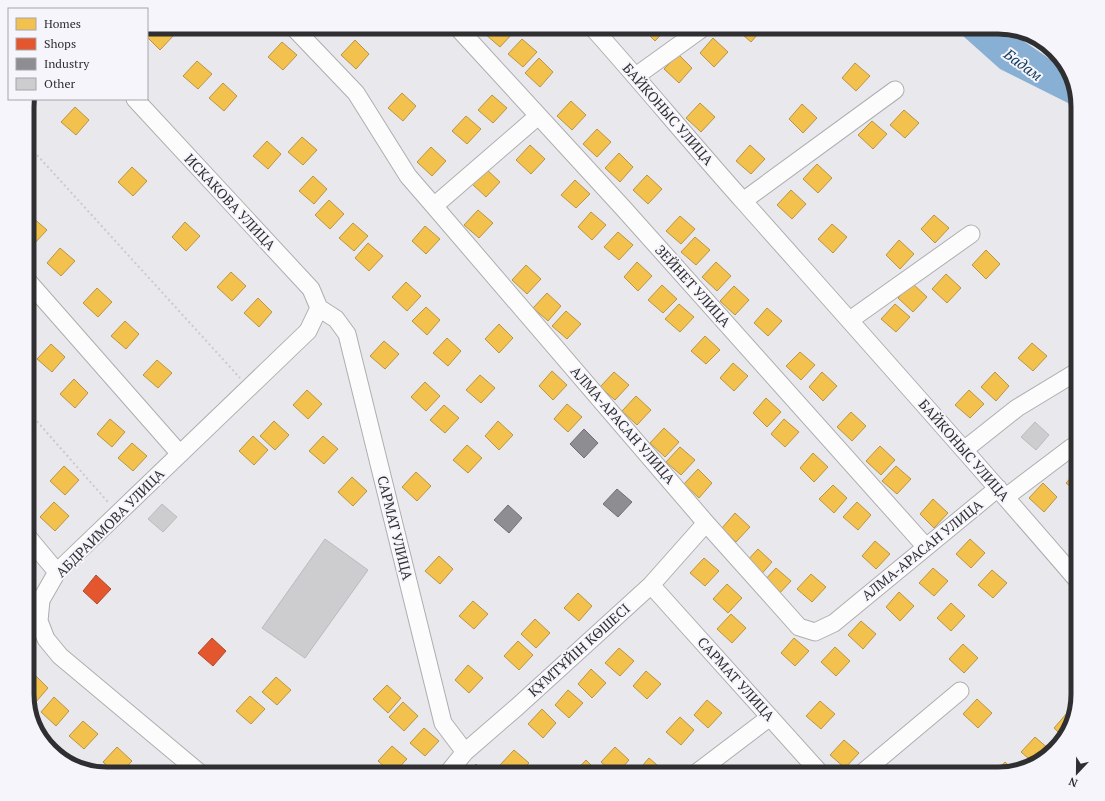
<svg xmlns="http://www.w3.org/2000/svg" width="1105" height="801" viewBox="0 0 1105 801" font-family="'PT Serif',serif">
<rect width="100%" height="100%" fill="#e9e9ed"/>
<!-- water -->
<path fill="#88b0d5" d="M953,27H998L1009,31L1070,73L1078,108L1000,69Z"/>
<!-- homes -->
<path fill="#f2c14e" stroke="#b89545" d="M154,27H166L174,35L160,50L147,37V34Z
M491,27H508L514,32L500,47L485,34Z
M641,27H668L655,41Z
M737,27H764L751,42L736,29Z
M713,38L728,52L714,67L700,53Z
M522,39L537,52L523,67L508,54Z
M355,40L369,54L356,69L341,55Z
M282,42L297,55L283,70L268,57Z
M678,54L692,68L679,83L664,69Z
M539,58L553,72L540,87L525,73Z
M197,61L212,74L198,89L183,76Z
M855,63L870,76L856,91L842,78Z
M223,83L237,96L224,111L209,98Z
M402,93L416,106L403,121L388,108Z
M492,95L507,108L493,123L478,110Z
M571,101L586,115L572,130L557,116Z
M700,103L715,117L701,132L686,118Z
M802,104L817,118L803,133L789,119Z
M75,107L89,120L76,135L61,122Z
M904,110L919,123L905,138L890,125Z
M466,116L481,129L467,144L452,131Z
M872,121L887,134L873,149L858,135Z
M597,129L611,142L597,157L583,144Z
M302,137L317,150L303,165L288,152Z
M267,141L281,154L268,169L253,156Z
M530,145L545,159L531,174L516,160Z
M750,145L765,159L751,174L736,161Z
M431,147L446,161L432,176L417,162Z
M619,153L633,167L620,182L605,168Z
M817,164L832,178L818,193L803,179Z
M132,167L147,181L133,196L118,182Z
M485,168L500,182L486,197L471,183Z
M647,175L662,189L648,204L633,190Z
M313,176L327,189L314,204L299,191Z
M575,180L590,194L576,208L561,195Z
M791,190L806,204L792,219L777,205Z
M329,200L344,214L330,229L315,215Z
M478,210L493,223L479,238L464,225Z
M591,212L606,225L592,240L578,227Z
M934,215L949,228L935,243L921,229Z
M680,216L695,229L681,244L666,231Z
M32,217L47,230L33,245L27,240V222Z
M185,222L200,236L186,251L172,237Z
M353,223L368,236L354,251L339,238Z
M832,224L847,237L833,253L818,239Z
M425,226L440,239L426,254L412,241Z
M618,232L633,245L619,260L604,247Z
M695,237L710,250L696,265L681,252Z
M899,240L914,254L900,269L886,255Z
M368,243L383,256L369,271L355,258Z
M60,248L75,261L61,276L47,263Z
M986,250L1000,264L986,279L972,265Z
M637,262L652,276L638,291L624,277Z
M716,262L731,276L717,291L702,277Z
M526,265L541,279L527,294L512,280Z
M231,272L246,286L232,301L217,287Z
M946,274L961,288L947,303L932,289Z
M406,282L421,296L407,311L392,297Z
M912,283L927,297L913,312L898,298Z
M662,285L677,299L663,313L648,300Z
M734,286L749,300L735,315L720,301Z
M97,288L112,302L98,317L83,303Z
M547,293L561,306L548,321L533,308Z
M258,298L272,312L259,327L244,313Z
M679,304L694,317L680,332L665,319Z
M895,304L910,317L896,332L881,319Z
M426,307L440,320L427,335L412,321Z
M767,308L782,321L768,336L754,323Z
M566,311L581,324L567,339L552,326Z
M125,321L139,334L126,349L111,336Z
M499,324L513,338L499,353L485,339Z
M705,336L720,350L706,364L691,351Z
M447,338L461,351L448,366L433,353Z
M384,341L399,354L385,369L370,356Z
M1032,343L1047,356L1033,371L1018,358Z
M51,344L65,357L52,372L37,359Z
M800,352L815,365L801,380L786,366Z
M157,360L172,373L158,388L143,375Z
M733,363L748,376L734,391L720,378Z
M552,371L567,385L553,400L539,386Z
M614,372L629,385L615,400L600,387Z
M822,372L837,386L823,401L809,387Z
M995,372L1009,386L996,401L981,387Z
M480,375L495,388L481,403L466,390Z
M74,379L88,393L75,408L60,394Z
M425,382L440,396L426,411L411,397Z
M307,390L322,404L308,419L293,405Z
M969,390L984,404L970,418L955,405Z
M636,396L651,410L637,425L622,411Z
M766,398L781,412L767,427L753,413Z
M567,404L582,417L568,432L554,419Z
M444,405L459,418L445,433L430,420Z
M851,412L866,426L852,441L837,427Z
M110,419L125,432L112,447L97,434Z
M784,419L799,432L785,447L771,434Z
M274,421L289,435L275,450L260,436Z
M498,421L513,435L499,450L485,436Z
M664,428L679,442L665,457L650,443Z
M253,436L268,450L254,465L239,451Z
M323,436L338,449L324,464L309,451Z
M132,443L147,456L133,471L118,458Z
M467,445L482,458L468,473L453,460Z
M880,446L895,460L881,475L866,461Z
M680,447L695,460L681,475L666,462Z
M813,453L828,467L814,482L800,468Z
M64,466L79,480L65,495L50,481Z
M896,466L911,479L897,494L882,481Z
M698,469L712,483L699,498L684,484Z
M1078,470V493L1066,483Z
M416,472L431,486L417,501L402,487Z
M352,477L367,491L353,506L338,492Z
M1043,483L1057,497L1044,512L1029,498Z
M833,485L847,498L834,513L819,499Z
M933,499L948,513L934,528L920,514Z
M54,502L69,516L55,531L40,517Z
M857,502L871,515L858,530L843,517Z
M735,513L750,527L736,542L722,528Z
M970,539L985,553L971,568L956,554Z
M875,541L890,554L876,569L862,556Z
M758,549L772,562L759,577L744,564Z
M439,556L453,569L440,584L425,571Z
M704,558L719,571L705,586L690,573Z
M776,568L791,581L777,596L762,583Z
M933,568L948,581L934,596L919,583Z
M992,570L1007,583L993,598L978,585Z
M811,574L826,587L812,602L797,589Z
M727,584L742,598L728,613L713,599Z
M899,592L914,606L900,621L886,607Z
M578,593L592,606L579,621L564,608Z
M473,601L488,614L474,629L459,616Z
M951,603L965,616L951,631L937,618Z
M731,614L746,628L732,643L717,629Z
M535,619L550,633L536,648L521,634Z
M861,621L876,634L863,649L848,635Z
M794,638L809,651L795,666L781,653Z
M518,641L533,655L519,670L504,656Z
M963,644L978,658L964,673L949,659Z
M835,647L850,661L836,676L821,662Z
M619,648L634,661L620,676L605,663Z
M468,665L483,678L469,693L455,680Z
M591,669L606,683L592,698L578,684Z
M646,671L661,684L647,699L633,686Z
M34,674L48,688L35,703L27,696V682Z
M276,677L291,690L277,705L262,692Z
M387,685L401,698L388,713L373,699Z
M568,690L583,703L569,718L555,705Z
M250,696L265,709L251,724L236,711Z
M54,697L69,711L56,726L41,712Z
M977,699L992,713L978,728L963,714Z
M707,700L722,713L708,728L694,715Z
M820,701L835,714L821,729L806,716Z
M403,702L418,716L404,731L389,717Z
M542,709L556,723L543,738L528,724Z
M1067,713L1071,716L1063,737L1054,728Z
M680,717L694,730L681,745L666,732Z
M83,721L98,734L84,749L69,736Z
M424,728L439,741L425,756L410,743Z
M1035,737L1050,750L1035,764L1021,752Z
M844,740L859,753L845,768L830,755Z
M392,746L407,759L393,774L378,761Z
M117,747L132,761L120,774H116L103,762Z
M615,747L629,760L617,774H614L601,762Z
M514,750L529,763L519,774H511L500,765Z
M649,758L664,771L662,774L636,773Z
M586,760L600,774H573Z
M1005,762L1014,770L994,774Z
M476,764L486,774H467Z"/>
<!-- shops -->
<path fill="#e4572e" stroke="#ae4b2f" d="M96,575L111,589L97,604L83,591Z
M212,638L226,651L213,666L198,653Z"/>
<!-- industry -->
<path fill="#8d8d92" stroke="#717175" d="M584,429L598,443L584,458L570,444Z
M617,489L632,502L618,517L603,504Z
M508,505L522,518L509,533L494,520Z"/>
<!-- building -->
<path fill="#cdcdd0" stroke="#bbbbbd" d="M1035,422L1049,435L1036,450L1021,437Z
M162,504L177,517L163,532L148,519Z
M325,539L368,570L305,658L262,628Z"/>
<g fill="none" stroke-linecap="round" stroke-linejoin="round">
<!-- minor casing -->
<g stroke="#aeaeb0" stroke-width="19">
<path id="minor" d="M293,27L356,93L408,176L434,206L706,523L799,627L815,632L834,623L998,488
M457,27L624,209L926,547
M592,27C644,85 693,145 745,203C857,329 969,454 1078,581
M636,76L704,27
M135,99L311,289L319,308
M743,201L895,90
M434,206L538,116
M27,280L180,454
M319,308L336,319L347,334L443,723L465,752
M850,320L971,234
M964,450L1017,408L1078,371
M1006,497L1072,447
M27,536L57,572
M651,585L821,774
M201,774L60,656L46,639L39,621L41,600L57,572L308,331L319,308
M447,774L465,752L517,707L651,585L706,523
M695,774L770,717
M861,774L960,691"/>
</g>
<!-- path -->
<path stroke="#cacacb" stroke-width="2" stroke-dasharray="2 3" stroke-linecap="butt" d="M27,144L240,378
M27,410L108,502"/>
<!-- minor -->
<use href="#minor" stroke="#fcfcfc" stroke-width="17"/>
</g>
<g text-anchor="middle" stroke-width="4" stroke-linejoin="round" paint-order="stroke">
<!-- street labels -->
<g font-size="14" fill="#2f2f31" stroke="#f6f5fb">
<text transform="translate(668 114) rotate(49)" y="5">БАЙКОНЫС УЛИЦА</text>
<text transform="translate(230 202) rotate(47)" y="5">ИСКАКОВА УЛИЦА</text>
<text transform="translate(693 286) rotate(48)" y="5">ЗЕЙНЕТ УЛИЦА</text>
<text transform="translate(623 425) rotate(49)" y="5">АЛМА-АРАСАН УЛИЦА</text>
<text transform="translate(964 450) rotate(49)" y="5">БАЙКОНЫС УЛИЦА</text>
<text transform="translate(110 523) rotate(-45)" y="5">АБДРАИМОВА УЛИЦА</text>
<text transform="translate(395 528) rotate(76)" y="5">САРМАТ УЛИЦА</text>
<text transform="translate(922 550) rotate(-39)" y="5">АЛМА-АРАСАН УЛИЦА</text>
<text transform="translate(579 650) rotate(-42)" y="5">ҚҰМТҰЙIН КӨШЕСІ</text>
<text transform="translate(736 679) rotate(48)" y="5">САРМАТ УЛИЦА</text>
</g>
<!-- water labels -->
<g font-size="15" font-style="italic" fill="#093659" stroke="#f6f5fb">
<text transform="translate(1023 65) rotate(36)" y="5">Бадам</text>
</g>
</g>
<!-- crop -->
<path d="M0 0H1105V801H0ZM107 34H998A73 73 0 0 1 1071 107V694A73 73 0 0 1 998 767H107A73 73 0 0 1 34 694V107A73 73 0 0 1 107 34Z" fill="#f6f5fb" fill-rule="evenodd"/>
<path fill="none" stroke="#2f2f31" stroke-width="5" d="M107 34H998A73 73 0 0 1 1071 107V694A73 73 0 0 1 998 767H107A73 73 0 0 1 34 694V107A73 73 0 0 1 107 34Z"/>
<!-- legend -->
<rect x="8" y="8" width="140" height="92" fill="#f6f5fb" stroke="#a6a6aa"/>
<rect x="16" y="18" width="20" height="12" fill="#f2c14e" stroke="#a6a6aa"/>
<text x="44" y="28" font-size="12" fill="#2f2f31">Homes</text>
<rect x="16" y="38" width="20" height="12" fill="#e4572e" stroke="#a6a6aa"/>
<text x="44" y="48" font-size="12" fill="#2f2f31">Shops</text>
<rect x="16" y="58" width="20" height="12" fill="#8d8d92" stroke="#a6a6aa"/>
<text x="44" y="68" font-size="12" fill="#2f2f31">Industry</text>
<rect x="16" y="78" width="20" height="12" fill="#cdcdd0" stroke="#a6a6aa"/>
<text x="44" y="88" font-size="12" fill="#2f2f31">Other</text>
<!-- north arrow -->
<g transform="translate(1077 773) rotate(202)" stroke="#f6f5fb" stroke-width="3" paint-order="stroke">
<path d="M0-3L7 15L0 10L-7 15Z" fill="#2f2f31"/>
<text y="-6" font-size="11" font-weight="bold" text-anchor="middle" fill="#2f2f31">N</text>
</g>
</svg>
